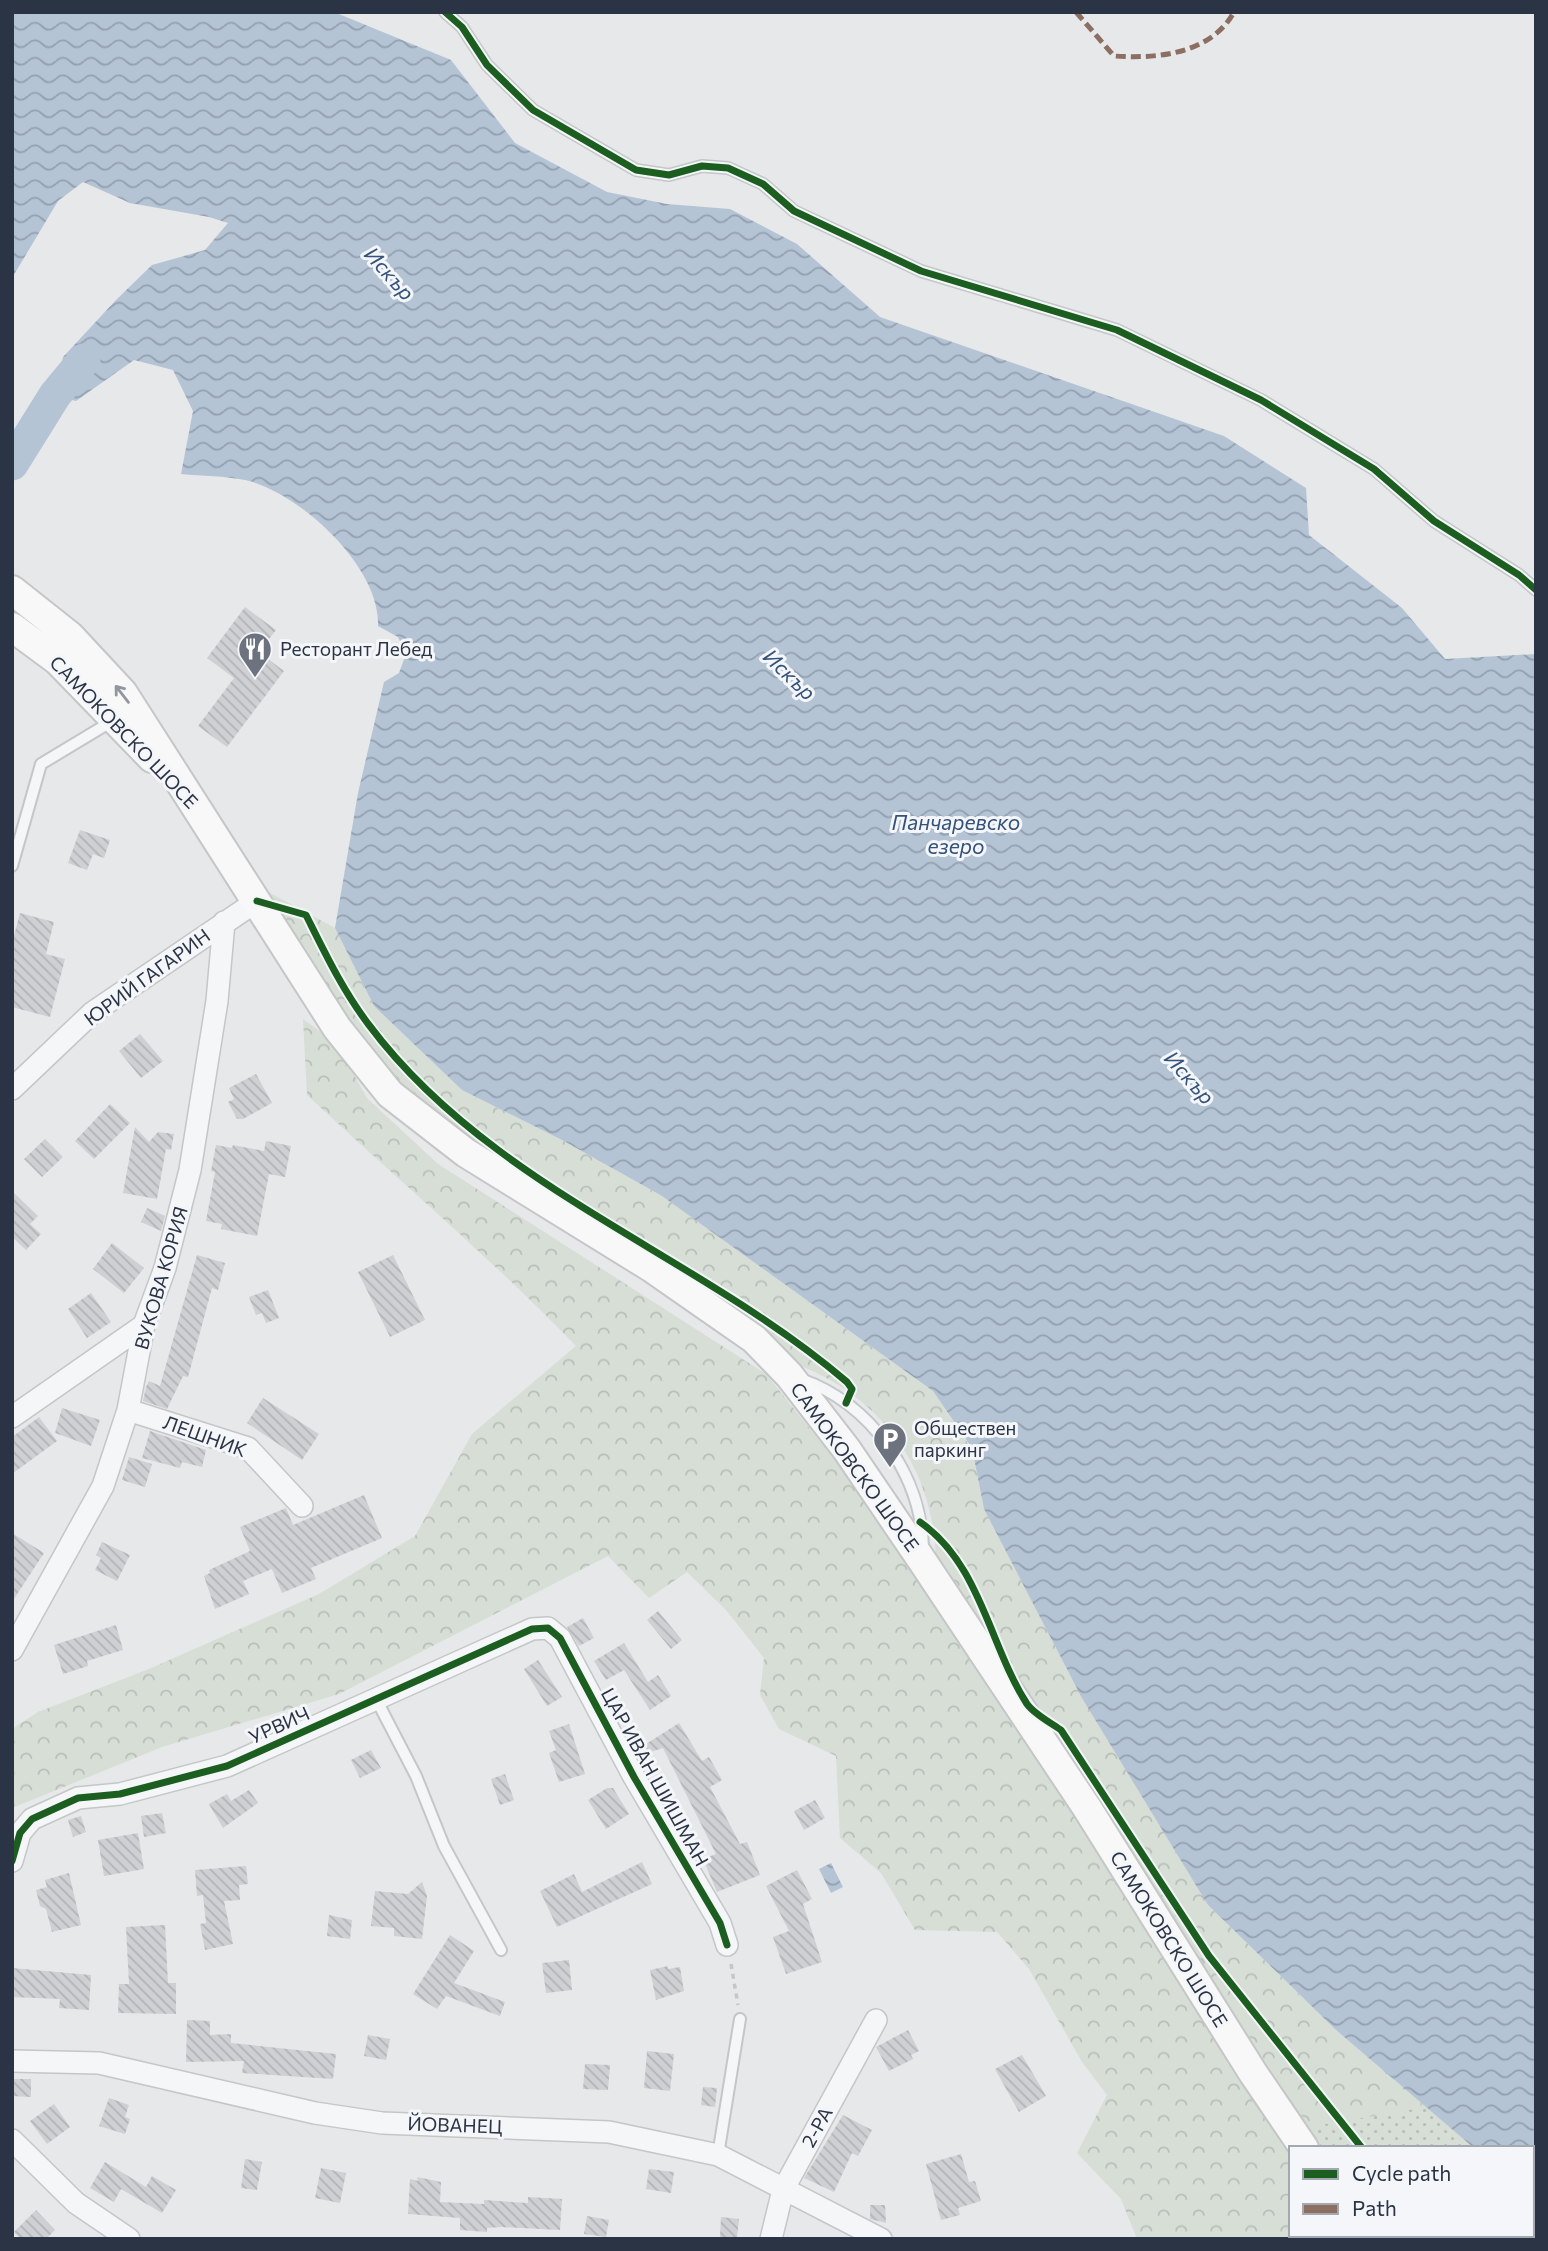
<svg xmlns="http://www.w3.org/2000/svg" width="1548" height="2251" viewBox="0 0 1548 2251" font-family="Commissioner,sans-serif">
<defs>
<pattern id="forest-crowns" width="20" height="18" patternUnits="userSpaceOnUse" patternTransform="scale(1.75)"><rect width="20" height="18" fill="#d6ded6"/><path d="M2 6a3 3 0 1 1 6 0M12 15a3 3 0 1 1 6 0" fill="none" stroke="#b8bfb9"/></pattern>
<pattern id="park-dots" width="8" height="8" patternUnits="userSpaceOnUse" patternTransform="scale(1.75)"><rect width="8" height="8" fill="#d6ded6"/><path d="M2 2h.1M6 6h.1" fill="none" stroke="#b8bfb9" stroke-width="1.8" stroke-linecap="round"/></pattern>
<pattern id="water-waves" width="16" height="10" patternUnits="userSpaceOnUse" patternTransform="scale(1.75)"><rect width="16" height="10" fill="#b4c4d5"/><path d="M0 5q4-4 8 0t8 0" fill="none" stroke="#93a0af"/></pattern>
<pattern id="building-back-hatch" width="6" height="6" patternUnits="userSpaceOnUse" patternTransform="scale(1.75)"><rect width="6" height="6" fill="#ced0d3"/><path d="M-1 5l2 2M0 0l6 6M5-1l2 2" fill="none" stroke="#b1b3b6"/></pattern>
</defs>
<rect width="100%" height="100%" fill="#e6e8ea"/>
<!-- forest -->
<path fill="url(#forest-crowns)" d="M270,893L335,928L374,1006L462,1090L562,1140L662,1196L933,1391L972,1449L984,1509L1208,1905L1336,2030L1474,2148H1322L1216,1994L936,1562C935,1469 882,1397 796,1364L427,1113L388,1074L344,1019Z
M303,1019L336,1043L367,1098L438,1164L766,1374L872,1506L1291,2148V2235H1351L1353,2239H1137L1121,2199L1077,2153L1107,2095L1082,2062L1029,1969L997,1932L915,1930L881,1873L840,1838L836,1756L779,1729L760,1695L764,1658L726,1610L687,1572L649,1598L608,1556L339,1694L162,1747L12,1808V1729L38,1712L149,1669L319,1594L415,1536L472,1434L576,1346C491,1258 397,1179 307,1095Z"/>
<!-- park -->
<path fill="url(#park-dots)" d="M1427,2107L1474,2148H1322L1308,2127Z
M1532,2199L1536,2202V2239H1383L1381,2235H1532Z"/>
<!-- water -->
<path fill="url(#water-waves)" d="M12,12H334L451,60L515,143L607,192L667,204L730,209L797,244L880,317L1224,436L1306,488L1309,535L1402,608L1445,659L1536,654V2202L1532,2199V2148H1474L1336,2030L1208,1905L1082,1698L984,1509L972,1448L933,1391L662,1196L562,1140L462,1090L374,1006L335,928L358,793L384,682L399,673L406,654L398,637L378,626C381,568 300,492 245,480C225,476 202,476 181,474L193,411L173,370L134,360L76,401L55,395L63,357L116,300L152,265L205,250L228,223L209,217L130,203L83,182L58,201L12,278Z
M831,1863L843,1887L831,1893L819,1869Z"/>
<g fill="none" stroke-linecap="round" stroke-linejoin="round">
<!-- river -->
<path stroke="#b4c4d5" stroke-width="33" d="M12,464L55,395L84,360"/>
</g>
<!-- building -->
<path fill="url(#building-back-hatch)" d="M245,607L276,630L259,652L284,671L227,747L198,726L234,678L207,658Z
M80,830L110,840L104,858L93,854L87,870L68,863Z
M20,913L54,922L46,954L65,959L50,1017L12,1007V943Z
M140,1034L163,1061L141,1078L119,1051Z
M256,1074L272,1103L243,1119H237L228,1102L234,1099L229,1088Z
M110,1104L130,1123L94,1159L75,1141Z
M135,1127L149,1142L158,1132L174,1134L171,1150L166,1149L157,1199L123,1193Z
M45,1139L63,1157L42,1177L24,1159Z
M266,1141L291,1146L285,1177L269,1174L257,1236L221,1229L222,1224L206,1221L215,1172L211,1171L216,1145L232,1148L233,1145L264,1151Z
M12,1191L38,1216L30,1224L41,1234L26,1250L12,1237Z
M147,1208L165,1216L161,1231L141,1222Z
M112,1243L144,1268L124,1293L93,1269Z
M197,1255L225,1263L218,1290L212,1288L188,1377L183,1376L167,1409L143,1401L146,1387L149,1381L160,1386Z
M393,1255L425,1320L390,1337L358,1272Z
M268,1290L279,1318L266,1323L262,1313L256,1315L249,1297Z
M91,1293L111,1322L87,1338L68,1309Z
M263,1398L319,1434L302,1460L247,1423Z
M62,1408L100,1420L91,1446L55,1433Z
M39,1417L57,1441L12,1474V1437Z
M150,1431L206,1450L202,1467L182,1462L180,1468L142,1458Z
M129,1457L152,1464L145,1487L122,1480Z
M364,1495L382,1538L311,1568L316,1579L282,1593L272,1569L243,1581L249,1594L215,1609L204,1576L210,1573L209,1570L250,1551L240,1527L286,1508L293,1525Z
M12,1533L44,1553L12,1602Z
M102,1542L130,1555L117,1581L95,1570L101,1558L96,1555Z
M658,1611L682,1640L671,1649L647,1620Z
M583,1618L594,1638L579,1646L567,1627Z
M116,1625L123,1650L87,1661L88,1666L63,1674L54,1645Z
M624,1643L648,1682L658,1675L671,1696L650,1710L624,1670L606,1680L594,1661Z
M538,1660L562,1697L547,1706L524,1669Z
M679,1723L702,1761L709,1757L722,1780L710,1787L740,1844L747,1842L760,1875L717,1892L703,1859L716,1854L663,1748L638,1756L635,1751Z
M569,1724L585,1774L559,1782L549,1753L556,1750L549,1731Z
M371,1750L381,1768L360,1778L351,1760Z
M505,1774L514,1800L500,1805L491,1779Z
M607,1788H613L629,1814L606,1829L588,1800Z
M249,1790L258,1803L223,1828L209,1804L227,1794L231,1801Z
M815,1800L825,1818L804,1830L794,1811Z
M162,1813L166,1833L144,1837L141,1816Z
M81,1816L86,1832L73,1837L68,1820Z
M138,1833L144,1869L104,1876L98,1840Z
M642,1862L652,1884L557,1927L540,1891L574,1874L582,1892Z
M246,1866L248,1884L239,1885L240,1900L224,1901L233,1944L205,1950L200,1924L206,1923L203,1895L197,1896L195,1870Z
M797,1870L812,1899L803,1904L822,1962L786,1974L773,1937L789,1931L766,1886Z
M69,1873L81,1925L52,1932L46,1909L40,1906L36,1890L47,1887L45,1880Z
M422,1882L427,1896L422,1939L394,1936V1928L371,1926L375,1891L408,1894Z
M329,1915L352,1920L350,1939L327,1936Z
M165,1925L168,1983H176V2014L118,2013L119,1984H129L126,1927Z
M450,1935L474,1951L454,1983L505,2002L500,2016L446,1996L437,2009L413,1994Z
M569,1960L572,1990L546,1993L542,1963Z
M668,1966V1969L680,1967L684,1991L656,2000L650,1970Z
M12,1968L91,1975L89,2010L59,2008L60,1999L12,1997Z
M187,2020L210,2021V2035L231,2034V2043L336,2054L333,2079L242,2073L244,2061L186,2062Z
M908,2030L919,2051L911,2055L913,2059L889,2071L876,2047Z
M368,2035L390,2039L386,2060L364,2056Z
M647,2051L674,2054L670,2091L644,2088Z
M1022,2055L1046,2096L1019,2112L995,2069Z
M585,2064L610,2065L608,2090L583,2089Z
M12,2079H31V2097L12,2096Z
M703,2087L717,2088L715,2107L701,2105Z
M109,2098L129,2105L125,2117L130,2119L125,2134L99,2126Z
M54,2104L70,2127L47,2144L30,2121Z
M843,2115L872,2130L858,2156L852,2153L834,2192L804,2178Z
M961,2154L969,2182L975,2181L981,2201L958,2208L960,2215L941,2220L926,2164Z
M245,2159L262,2162L257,2190L241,2188Z
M105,2162L146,2187L152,2176L176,2190L162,2213L121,2189L114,2202L90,2188Z
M321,2168L346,2173L340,2203L315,2198Z
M649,2169L674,2172L671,2193L646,2189Z
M417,2177L441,2182L440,2202L484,2204V2200L528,2203V2197L562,2199L560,2230L501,2227L487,2228V2232L460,2230V2218L408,2214L410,2179L418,2181Z
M870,2205H885L886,2223L870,2219Z
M36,2210L55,2230L46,2239H21L14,2232Z
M587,2216L609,2220L606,2237L584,2234Z
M721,2217L739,2219L737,2238L720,2237Z"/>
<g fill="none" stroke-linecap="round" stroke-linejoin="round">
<!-- service casing -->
<g stroke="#c4c6c8" stroke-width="14">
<path id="service" d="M445,12L462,27L487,65L533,110L636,170L669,175L702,166L728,168L763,184L794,211L921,271L1117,330L1261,400L1374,469L1434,521L1519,575L1536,590
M12,866L41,764L114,720
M801,1379C871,1404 922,1475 923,1549
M376,1699L416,1776L444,1846L501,1950
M718,2155L740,2019"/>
</g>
<!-- minor casing -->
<g stroke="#c4c6c8" stroke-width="24">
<path id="minor" d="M12,1089L92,1013L257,901
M128,1410L248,1448L302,1506
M12,1417L144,1325
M12,1650L103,1486L128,1410L144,1325L165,1268L190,1170L217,1001L224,922
M12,1861L20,1833L32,1819L78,1798L120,1794L227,1766L532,1629L548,1628L560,1638L634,1777L720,1923L727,1945
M12,2061L99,2063L315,2113L382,2123L609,2132L718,2155L881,2239
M12,2140L76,2203L129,2239
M771,2239L783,2190L876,2020"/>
</g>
<!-- secondary casing -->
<g stroke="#c4c6c8" stroke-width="32">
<path id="secondary" d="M12,590L70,636L123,693L337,1028L390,1094L466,1153L652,1268L754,1339L789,1375L847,1450L923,1562L1087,1808L1253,2073L1304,2148
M12,627L58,661L152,758
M1364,2235L1366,2239"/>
</g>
<!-- path -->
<path stroke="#c5c6ca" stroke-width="3.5" stroke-dasharray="5 5" stroke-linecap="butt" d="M731,1964L738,2005"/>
<!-- service -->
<use href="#service" stroke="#f5f6f7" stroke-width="10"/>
<!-- minor -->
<use href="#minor" stroke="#f5f6f7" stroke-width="21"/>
<!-- secondary -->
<use href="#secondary" stroke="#f8f8f8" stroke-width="28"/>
<!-- quiet -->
<path stroke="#8d6e63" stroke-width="5" stroke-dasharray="10 5" stroke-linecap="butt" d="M1076,12L1114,56C1157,59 1211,54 1234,12
M1475,2235L1477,2239"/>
<!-- cycleway casing -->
<g stroke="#f4f6f9" stroke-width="11">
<path id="cycleway" d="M445,12L462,27L487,65L533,110L636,170L669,175L702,166L728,168L763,184L794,211L921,271L1117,330L1261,400L1374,469L1434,521L1519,575L1536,590
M257,901L306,915C325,953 343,991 369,1025C491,1188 696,1253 847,1382L852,1389L846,1403
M920,1522C981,1565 989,1645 1027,1704C1034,1714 1051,1723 1061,1730L1209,1956L1362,2148
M12,1861L20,1833L32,1819L78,1798L120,1794L227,1766L532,1629L548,1628L560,1638L634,1777L720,1923L727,1945"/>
</g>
<!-- cycleway -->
<use href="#cycleway" stroke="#1b5e20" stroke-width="7"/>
</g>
<!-- one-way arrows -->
<defs><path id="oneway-shaft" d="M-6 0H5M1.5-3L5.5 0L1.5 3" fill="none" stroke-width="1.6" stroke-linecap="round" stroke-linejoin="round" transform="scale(1.75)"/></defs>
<use stroke="#92969e" href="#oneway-shaft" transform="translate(122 694) rotate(-128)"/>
<!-- icons -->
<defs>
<g id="restaurant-pin" transform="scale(1.75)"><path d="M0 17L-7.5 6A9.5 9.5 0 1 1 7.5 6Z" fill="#6c737f" stroke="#f4f6f9"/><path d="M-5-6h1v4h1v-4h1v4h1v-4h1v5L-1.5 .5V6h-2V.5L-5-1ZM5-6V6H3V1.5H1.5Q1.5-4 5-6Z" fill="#fff"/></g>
<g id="parking-pin" transform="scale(1.75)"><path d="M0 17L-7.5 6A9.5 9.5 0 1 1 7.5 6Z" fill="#6c737f" stroke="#f4f6f9"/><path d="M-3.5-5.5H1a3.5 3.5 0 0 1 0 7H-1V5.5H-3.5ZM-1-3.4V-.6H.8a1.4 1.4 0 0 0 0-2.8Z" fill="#fff"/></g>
</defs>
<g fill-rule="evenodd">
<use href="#restaurant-pin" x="255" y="649"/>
<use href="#parking-pin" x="890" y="1439"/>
</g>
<g text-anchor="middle" stroke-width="6" stroke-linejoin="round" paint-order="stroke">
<!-- poi labels -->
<g font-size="19" fill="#2b3445" stroke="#f4f6f9" text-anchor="start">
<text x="280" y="656">Ресторант Лебед</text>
<text x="914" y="1435">Обществен<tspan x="914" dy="22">паркинг</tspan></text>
</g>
<!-- street labels -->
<g font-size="19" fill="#2b3445" stroke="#f4f6f9">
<text transform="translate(124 732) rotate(46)" y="7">САМОКОВСКО ШОСЕ</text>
<text transform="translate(147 977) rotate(-36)" y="7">ЮРИЙ ГАГАРИН</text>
<text transform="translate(161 1278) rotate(-74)" y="7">ВУКОВА КОРИЯ</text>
<text transform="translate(205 1436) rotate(20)" y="7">ЛЕШНИК</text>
<text transform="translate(855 1467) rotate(54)" y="7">САМОКОВСКО ШОСЕ</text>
<text transform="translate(279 1725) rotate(-24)" y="7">УРВИЧ</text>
<text transform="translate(655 1777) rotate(61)" y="7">ЦАР ИВАН ШИШМАН</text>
<text transform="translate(1169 1939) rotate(58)" y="7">САМОКОВСКО ШОСЕ</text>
<text transform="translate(455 2125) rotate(2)" y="7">ЙОВАНЕЦ</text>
<text transform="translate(817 2127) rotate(-61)" y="7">2-РА</text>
</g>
<!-- water labels -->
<g font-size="21" font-style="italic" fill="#34527a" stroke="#f4f6f9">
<text transform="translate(389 274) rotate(48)" y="7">Искър</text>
<text transform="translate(789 675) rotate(44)" y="7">Искър</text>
<text x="956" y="830">Панчаревско<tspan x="956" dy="24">езеро</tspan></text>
<text transform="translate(1189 1078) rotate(48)" y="7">Искър</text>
</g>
</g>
<!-- border -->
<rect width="1548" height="2251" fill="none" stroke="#2b3445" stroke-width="28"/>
<!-- legend -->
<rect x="1289" y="2146" width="245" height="91" fill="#f4f6f9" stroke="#a4a8b1" stroke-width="2"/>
<rect x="1303" y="2169" width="35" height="10" fill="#1b5e20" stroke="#a4a8b1" stroke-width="2"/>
<text x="1352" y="2181" font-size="21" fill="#2b3445">Cycle path</text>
<rect x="1303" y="2204" width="35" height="10" fill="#8d6e63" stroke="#a4a8b1" stroke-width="2"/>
<text x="1352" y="2216" font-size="21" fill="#2b3445">Path</text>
</svg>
